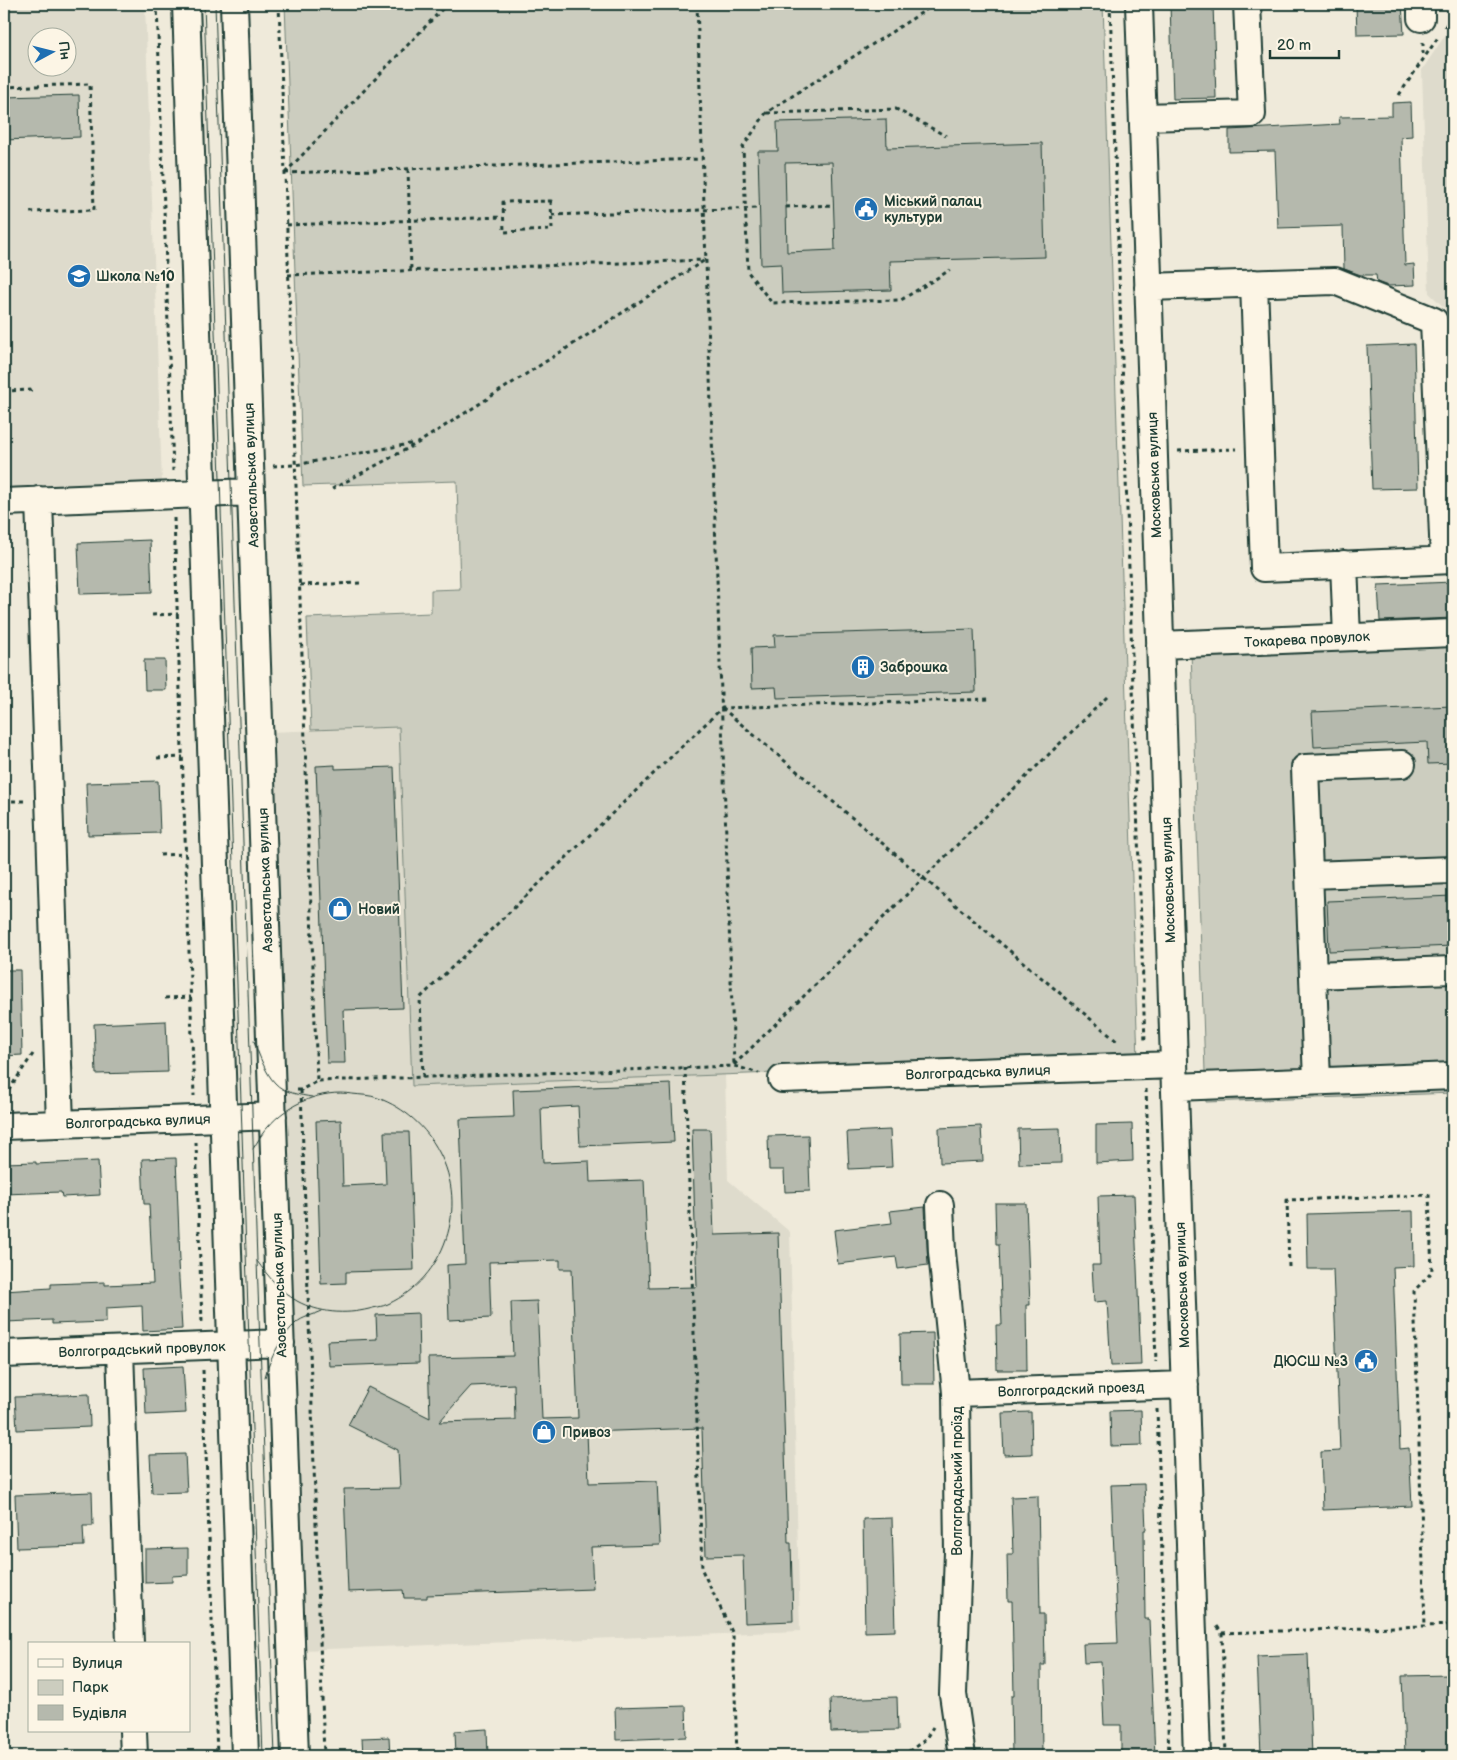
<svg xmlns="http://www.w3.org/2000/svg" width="1457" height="1760" viewBox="0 0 1457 1760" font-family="'Balsamiq Sans',sans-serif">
<rect width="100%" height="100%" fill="#efeada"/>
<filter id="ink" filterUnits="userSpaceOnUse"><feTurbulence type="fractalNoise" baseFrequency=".02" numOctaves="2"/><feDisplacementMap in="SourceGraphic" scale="10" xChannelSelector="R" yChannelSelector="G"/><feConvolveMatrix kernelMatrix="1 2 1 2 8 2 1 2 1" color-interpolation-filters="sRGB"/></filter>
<g filter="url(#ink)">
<!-- built -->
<path fill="#dedbcc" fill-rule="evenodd" d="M4,4H145L162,484L4,490ZM38,38H68V68H38Z
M1450,28H1453V355L1448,356L1446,309L1429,293L1422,70Z
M399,727L412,1086L725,1075L728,1180L790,1232L800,1631L301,1650L269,732Z"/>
<!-- green -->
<path fill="#cccdbf" stroke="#76857a" d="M285,4H1103L1138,1060L412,1086L399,727L311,730L307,618L431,613V590L460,589L457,481L303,486Z
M1453,639V1093L1206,1102L1191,651Z"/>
<!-- building -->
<path fill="#b5b9ad" stroke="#1f3d34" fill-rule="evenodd" d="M1170,4H1213L1216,98L1173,99Z
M1356,4H1402L1404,34L1357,35Z
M79,95L80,137L4,140V97Z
M1411,102L1412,136L1401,137L1405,265L1414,264L1415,285L1388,286L1377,282L1376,275H1361L1344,269L1343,226L1278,228L1275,151L1229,152V130L1340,124L1339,117L1392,116V103Z
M886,119L887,148L1042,143L1045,257L890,261L891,290L782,293L781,264L761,265L758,151H778L777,122ZM832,162L835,250L787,252L785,163Z
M1414,344L1418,488L1372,489L1367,346Z
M150,540L152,592L80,594L78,543Z
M1453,582V618L1380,621L1378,585Z
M974,629L976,692L777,698L776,687L752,688L751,648L775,647L774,635Z
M144,660H165L166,690H145Z
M1453,706V763L1428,764L1427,742L1314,747L1312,712Z
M335,765V769L394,767L403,1008L343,1010L345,1063H327L316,766Z
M158,781L160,833L88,835L86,783Z
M1453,896V946L1329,951L1327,901Z
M4,970H20L22,1055L4,1056Z
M166,1021L168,1072L96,1074L94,1024Z
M671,1084L674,1142L580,1146L578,1106L541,1108L543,1163L589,1161L590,1182L644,1180L649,1288L697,1287L692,1129H710L714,1235L778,1233L788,1543H791L793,1621L745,1623L743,1555L706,1556L702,1428L587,1432L589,1483L657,1481L660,1545L591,1547L593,1589L427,1595V1598H404L403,1590L348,1592L344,1489L400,1488L398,1450L348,1425L368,1387L430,1418L428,1358L513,1356L511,1302L537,1301L542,1419L578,1418L572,1269H560V1260L489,1262L491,1318L449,1320L447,1265L465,1264L460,1119L514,1117L513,1090ZM514,1384L515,1420L439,1422L471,1386Z
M341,1120L343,1186L386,1184L384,1132H409L414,1270L346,1272V1283L321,1284L316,1121Z
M1132,1124L1133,1161L1096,1163V1125Z
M981,1126L983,1161L940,1163L939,1128Z
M1060,1128L1061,1163L1019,1164L1018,1129Z
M890,1130L892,1167L849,1169L847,1132Z
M808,1135L810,1191L785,1192L784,1170H769L768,1136Z
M176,1158L180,1261L178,1262L182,1329L143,1331L142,1306L106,1308V1322L52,1324V1320L6,1322L4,1291L51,1288V1284L105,1282V1285L153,1283L149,1204H144L142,1159Z
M98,1161L100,1195L62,1197L61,1192L4,1194V1163L36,1162V1164Z
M1134,1195L1141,1365L1111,1366L1107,1301L1094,1302L1092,1265H1100L1098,1196Z
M995,1203H1026L1030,1305H1026L1027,1370H997L996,1325H1002L999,1244H996Z
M925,1207L928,1265L898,1269L896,1257L838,1264L834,1230L892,1223L890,1211Z
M1413,1211L1414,1266L1393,1267L1400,1449L1409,1448L1412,1506L1323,1510L1321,1452L1340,1451L1333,1269H1308L1307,1214Z
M418,1313L419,1363L329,1366L327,1341L377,1339L376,1315Z
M933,1333L934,1384H901L900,1334Z
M183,1366L186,1413L146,1415L144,1368Z
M89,1394L90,1427L17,1430L15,1397Z
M1141,1410L1142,1445L1111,1446L1110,1411Z
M1031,1412L1032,1454L1004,1455L1002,1413Z
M185,1454L187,1492L152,1493L150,1455Z
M1144,1484L1146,1530H1144L1145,1619H1149L1155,1756H1121V1725H1104L1101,1662L1084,1663L1083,1644L1118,1643L1111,1485Z
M92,1492L93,1526H83L84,1546L17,1548L15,1495Z
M1038,1496L1040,1614H1044L1045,1665H1041L1042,1756H1012L1011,1696H1014L1012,1601H1008L1007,1554H1013L1011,1497Z
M892,1518L895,1631L865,1632L863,1519Z
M188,1548V1575L172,1576V1582L145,1583V1549Z
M1308,1654L1312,1756H1261L1257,1656Z
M1450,1675L1453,1756H1405L1402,1676Z
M897,1697L898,1730L831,1732L830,1699Z
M686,1706L687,1737L616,1740L615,1708Z
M487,1729L488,1756H456L455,1731Z
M389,1737L390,1756H363L362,1738Z"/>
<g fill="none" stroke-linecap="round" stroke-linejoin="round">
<!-- minor casing -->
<g stroke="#1f3d34" stroke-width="30">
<path id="minor" d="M186,4L245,1756
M234,4L295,1756
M1139,4L1197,1756
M1421,4V18
M1143,117L1252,114L1247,4
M1254,283L1264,568L1453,560
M1148,287L1335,281L1434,321L1444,560
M39,500L60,1124
M4,502L251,492
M1344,564L1347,637
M1160,645L1453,633
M1309,875L1453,870
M1313,975L1453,970
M782,1079L1174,1065
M1317,1081L1305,768L1402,764
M1175,1087L1453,1076
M4,1126L273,1116
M940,1205L942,1252L956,1393L958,1552L953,1694L962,1756
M120,1350L130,1644
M4,1354L281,1343
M956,1393L1185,1385
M133,1731L134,1756"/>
</g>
<!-- path -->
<path stroke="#1f3d34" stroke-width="3" stroke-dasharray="4 4" stroke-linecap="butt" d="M157,4L173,471
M279,4L317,1081
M697,4L734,1066
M935,4L766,113L743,147L748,272L772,303L901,300L950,270
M1110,4L1145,1043
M1445,27L1451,17
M1423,42V58
M4,87L90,84L94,210L29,212
M1399,95L1439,36
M767,113L896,109L946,136
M408,169L411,270
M285,173L702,159
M285,173L447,4
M551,201L552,230L504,232L503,202Z
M786,207L834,205
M552,215L759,208
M287,225L503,217
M288,275L705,260
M4,391L35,390
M1178,451L1237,449
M273,466L295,465L415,443
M332,489L418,443L705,260
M174,518L194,1096
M300,585L363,583
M152,615L178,614
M722,708L1119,1043
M157,758L183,757
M4,801H26
M160,855L186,854
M1450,993L1452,1052
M165,998L191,997
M734,1065L1109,695
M685,1067L702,1570L733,1634L737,1756
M423,1077L420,998L722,708L991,699
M1146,1089L1156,1362
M297,1090H301L317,1081L734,1066L759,1073
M301,1090L324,1756
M4,1097L33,1054
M196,1142L202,1323
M1289,1267L1287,1200L1429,1195L1432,1272L1414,1291L1425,1626
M203,1370L217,1756
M1157,1409L1169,1756
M1217,1626L1222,1633L1226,1756
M1222,1633L1453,1625
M902,1756L925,1740L933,1727"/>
<!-- minor -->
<use href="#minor" stroke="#fcf5e5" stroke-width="26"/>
<!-- tram -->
<path stroke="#1f3d34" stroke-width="1" d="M204,4L263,1756
M215,4L257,1261L275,1756
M254,1041C258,1053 266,1074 275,1083C284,1093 300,1095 312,1097
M253,1149C258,1141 262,1133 268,1127C287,1104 322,1089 352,1094C361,1095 370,1095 378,1098C405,1108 426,1127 439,1152C469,1207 445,1278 388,1304C382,1307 375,1307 369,1309C345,1315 319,1313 297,1301C280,1291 268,1276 257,1261
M265,1377C269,1360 283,1334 296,1323C302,1317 314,1315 322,1311"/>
</g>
</g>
<!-- icons -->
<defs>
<g id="civic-disc" transform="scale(1.25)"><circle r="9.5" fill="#1f6fb2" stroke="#fcf5e5"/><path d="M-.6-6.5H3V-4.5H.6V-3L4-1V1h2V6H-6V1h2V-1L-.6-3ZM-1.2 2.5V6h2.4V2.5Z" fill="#fff"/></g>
<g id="school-disc" transform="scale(1.25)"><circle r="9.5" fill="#1f6fb2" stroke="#fcf5e5"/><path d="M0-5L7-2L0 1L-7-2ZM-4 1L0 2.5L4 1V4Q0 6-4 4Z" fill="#fff"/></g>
<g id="building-disc" transform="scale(1.25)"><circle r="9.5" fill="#1f6fb2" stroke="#fcf5e5"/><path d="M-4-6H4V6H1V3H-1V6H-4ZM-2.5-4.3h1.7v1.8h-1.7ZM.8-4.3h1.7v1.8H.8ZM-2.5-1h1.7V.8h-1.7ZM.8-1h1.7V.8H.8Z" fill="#fff"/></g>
<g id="shop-disc" transform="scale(1.25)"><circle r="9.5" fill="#1f6fb2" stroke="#fcf5e5"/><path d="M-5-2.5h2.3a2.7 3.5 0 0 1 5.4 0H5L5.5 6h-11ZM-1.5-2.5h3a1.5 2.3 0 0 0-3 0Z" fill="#fff"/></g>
</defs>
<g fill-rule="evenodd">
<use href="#civic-disc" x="866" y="209"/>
<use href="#school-disc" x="79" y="276"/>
<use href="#building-disc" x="863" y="667"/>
<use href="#shop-disc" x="340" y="909"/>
<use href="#civic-disc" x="1366" y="1361"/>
<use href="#shop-disc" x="544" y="1432"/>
</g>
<g text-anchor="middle" stroke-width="4" stroke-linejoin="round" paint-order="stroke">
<!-- poi labels -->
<g font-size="14" font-weight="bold" fill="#1f3d34" stroke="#fcf5e5" text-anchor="start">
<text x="884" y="206">Міський палац<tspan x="884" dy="16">культури</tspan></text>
<text x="96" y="281">Школа №10</text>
<text x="880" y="672">Заброшка</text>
<text x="358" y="914">Новий</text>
<text x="1348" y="1366" text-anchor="end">ДЮСШ №3</text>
<text x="562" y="1437">Привоз</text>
</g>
<!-- street labels -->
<g font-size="14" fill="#1f3d34" stroke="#fcf5e5">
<text transform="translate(251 475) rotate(-92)" y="5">Азовстальська вулиця</text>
<text transform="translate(1154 475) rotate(-92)" y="5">Московська вулиця</text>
<text transform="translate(1307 639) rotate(-3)" y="5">Токарева провулок</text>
<text transform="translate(265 880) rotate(-92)" y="5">Азовстальська вулиця</text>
<text transform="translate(1168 880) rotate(-92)" y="5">Московська вулиця</text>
<text transform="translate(978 1072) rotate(-2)" y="5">Волгоградська вулиця</text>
<text transform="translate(138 1121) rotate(-2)" y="5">Волгоградська вулиця</text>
<text transform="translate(279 1285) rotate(-92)" y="5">Азовстальська вулиця</text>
<text transform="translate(1182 1285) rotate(-92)" y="5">Московська вулиця</text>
<text transform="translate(142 1349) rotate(-2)" y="5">Волгоградський провулок</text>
<text transform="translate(1071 1389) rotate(-2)" y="5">Волгоградский проезд</text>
<text transform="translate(957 1481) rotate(-90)" y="5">Волгоградський проїзд</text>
</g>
</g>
<!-- margin -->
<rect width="1457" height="1760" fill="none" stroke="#fcf5e5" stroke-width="20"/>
<rect x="10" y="10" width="1437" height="1740" fill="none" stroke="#1f3d34" stroke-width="2" filter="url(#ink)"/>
<!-- legend -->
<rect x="28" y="1642" width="162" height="90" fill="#fcf5e5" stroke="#a4ab9e"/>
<rect x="38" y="1659" width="25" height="8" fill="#fcf5e5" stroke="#a4ab9e"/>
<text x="72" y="1668" font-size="15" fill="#1f3d34">Вулиця</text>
<rect x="38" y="1680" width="25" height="15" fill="#cccdbf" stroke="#a4ab9e"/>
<text x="72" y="1692" font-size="15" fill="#1f3d34">Парк</text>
<rect x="38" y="1705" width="25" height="15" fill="#b5b9ad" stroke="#a4ab9e"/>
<text x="72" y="1718" font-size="15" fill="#1f3d34">Будівля</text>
<!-- north arrow -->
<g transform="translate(52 52) rotate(83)"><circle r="24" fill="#fcf5e5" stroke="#a4ab9e"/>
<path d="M0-4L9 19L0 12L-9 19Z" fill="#1f6fb2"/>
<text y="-8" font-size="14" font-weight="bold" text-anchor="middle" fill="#1f3d34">Пн</text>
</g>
<!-- scale -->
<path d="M1270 50v8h69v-8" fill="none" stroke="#1f3d34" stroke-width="2.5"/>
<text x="1277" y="50" font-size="15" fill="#1f3d34" stroke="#fcf5e5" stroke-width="4" paint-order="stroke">20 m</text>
</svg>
